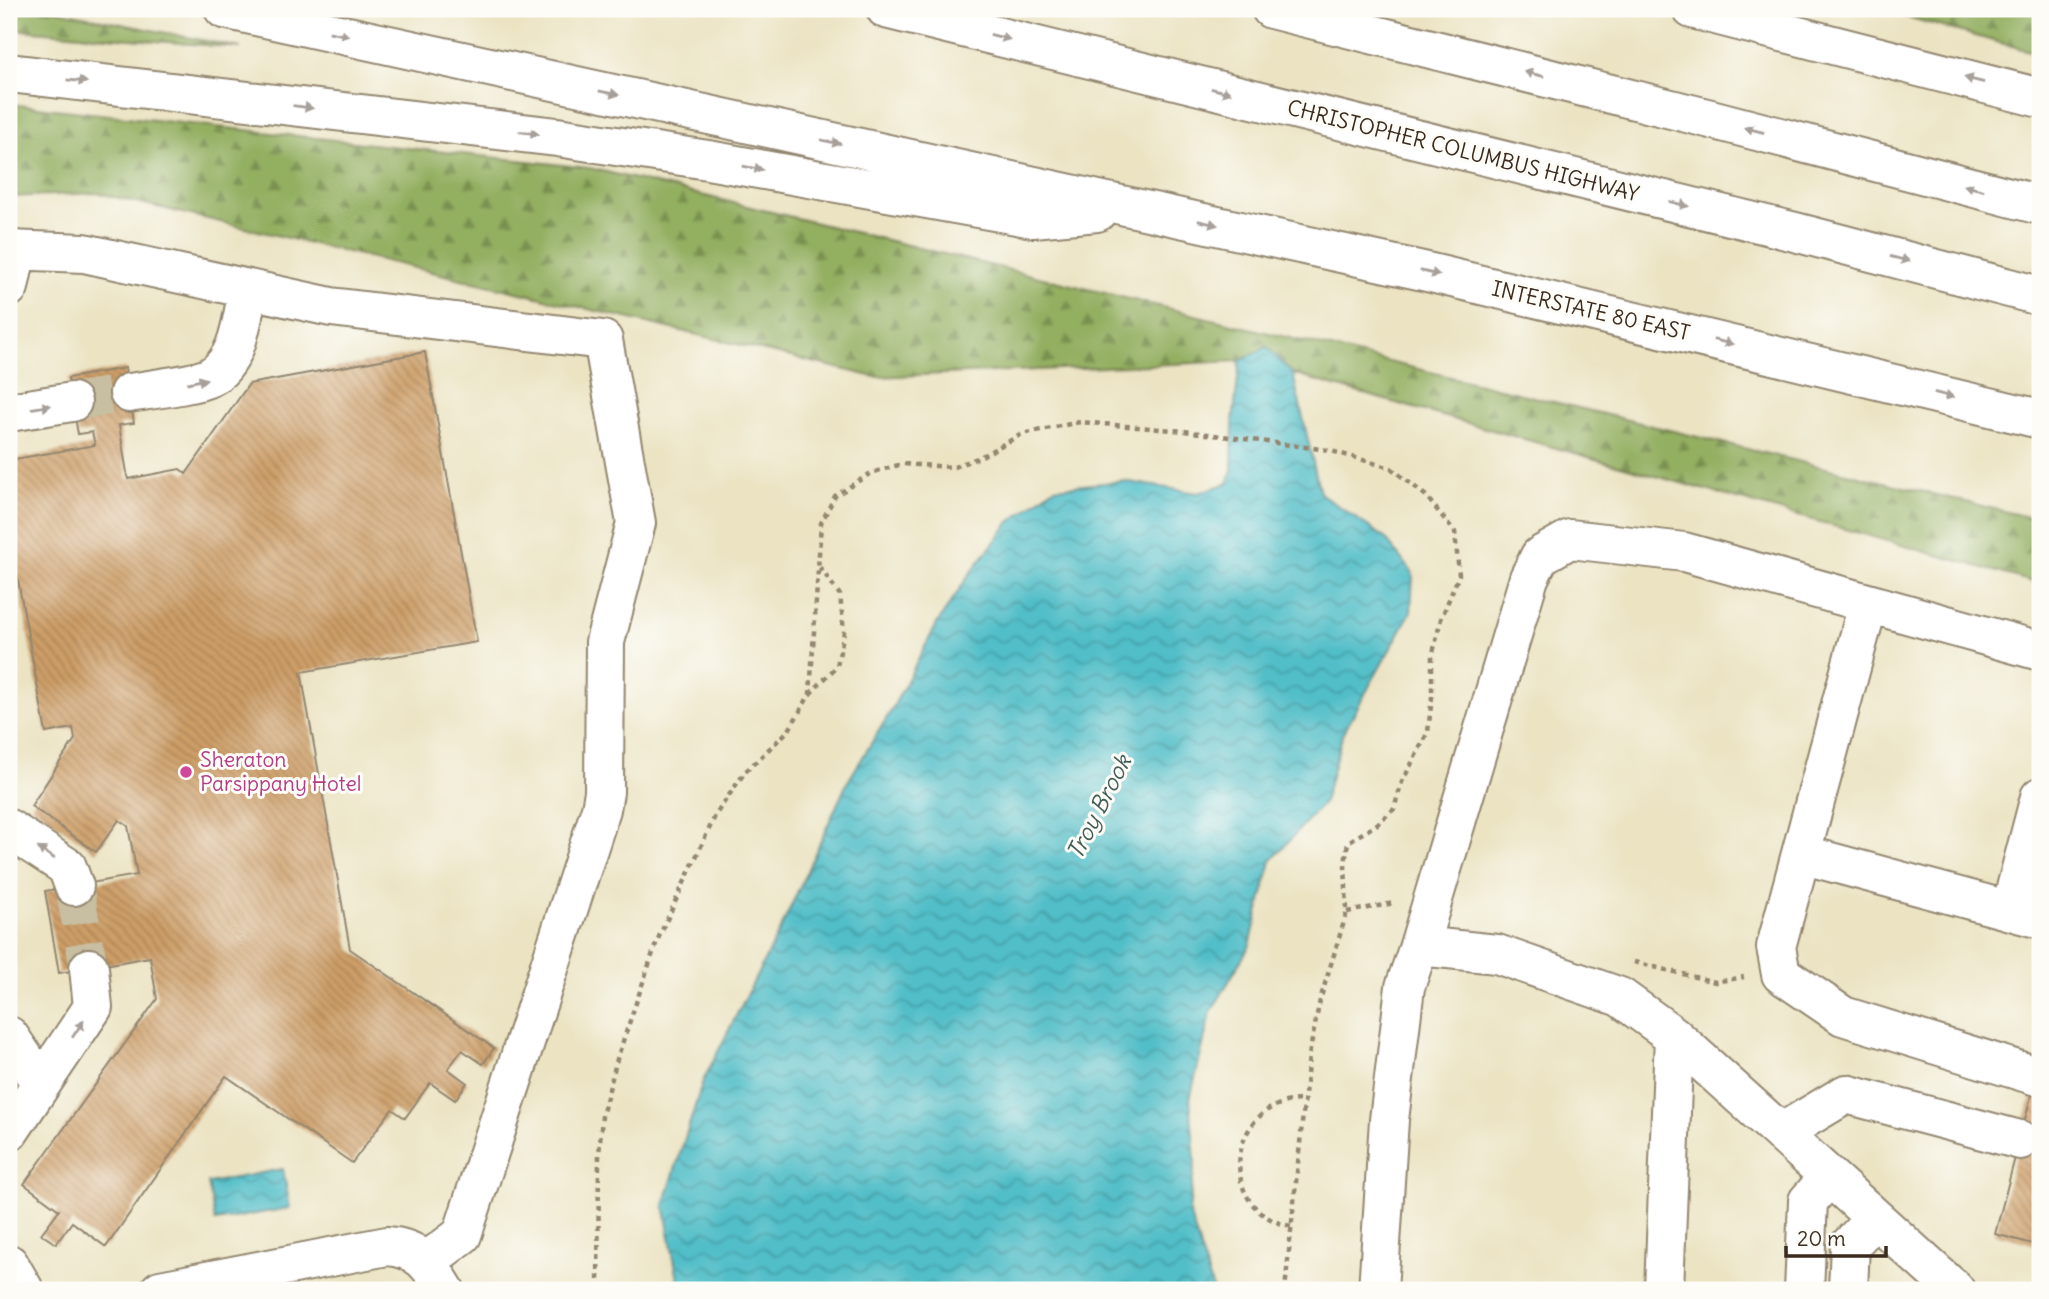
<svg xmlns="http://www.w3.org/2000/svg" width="2049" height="1299" viewBox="0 0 2049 1299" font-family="Delius,sans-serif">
<defs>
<pattern id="forest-firs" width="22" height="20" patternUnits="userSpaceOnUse" patternTransform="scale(1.75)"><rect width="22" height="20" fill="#93af61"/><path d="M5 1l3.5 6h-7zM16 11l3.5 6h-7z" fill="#798f4f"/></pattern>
<pattern id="water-waves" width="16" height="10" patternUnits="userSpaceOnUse" patternTransform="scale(1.75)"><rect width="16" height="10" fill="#51bec8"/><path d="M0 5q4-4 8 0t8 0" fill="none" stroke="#449ba2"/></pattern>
<pattern id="building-back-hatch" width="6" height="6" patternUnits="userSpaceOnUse" patternTransform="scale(1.75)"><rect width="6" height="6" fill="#cd9e67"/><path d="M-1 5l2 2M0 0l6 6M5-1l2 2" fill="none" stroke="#a88154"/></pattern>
</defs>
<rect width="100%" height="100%" fill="#fdfcf7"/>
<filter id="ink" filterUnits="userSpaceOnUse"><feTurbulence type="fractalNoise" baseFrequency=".0143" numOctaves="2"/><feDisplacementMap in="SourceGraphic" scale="14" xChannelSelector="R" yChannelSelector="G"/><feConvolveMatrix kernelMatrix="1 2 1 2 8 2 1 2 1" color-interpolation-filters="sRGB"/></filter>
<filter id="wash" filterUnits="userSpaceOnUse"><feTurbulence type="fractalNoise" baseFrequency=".00686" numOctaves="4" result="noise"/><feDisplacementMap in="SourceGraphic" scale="28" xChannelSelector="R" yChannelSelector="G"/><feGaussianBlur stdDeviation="1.57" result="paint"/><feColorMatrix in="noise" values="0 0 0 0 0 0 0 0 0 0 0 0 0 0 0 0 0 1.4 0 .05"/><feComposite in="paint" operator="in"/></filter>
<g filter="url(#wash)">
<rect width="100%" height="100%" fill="#ebe3c2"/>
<!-- forest -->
<path fill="url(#forest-firs)" stroke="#676c40" stroke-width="2" d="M9,9H48L241,48L9,29Z
M1878,9H2040V54Z
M9,104L590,168L2040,520V584L1293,374L1267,347L1240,361L875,377L98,193L9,197Z"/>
<!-- water -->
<path fill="url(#water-waves)" stroke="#467473" stroke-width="2" d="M1267,347L1293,374L1320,493L1386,539L1413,574L1411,612L1343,733L1324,802L1271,861L1250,945L1211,1012L1190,1099L1195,1160L1189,1212L1213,1290H680L664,1205L703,1081L782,926L847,783L891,711L938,622L971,572L1010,522L1054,488L1123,481L1198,493L1228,483L1232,471L1233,421L1240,361Z
M283,1169L290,1208L215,1221L208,1183Z"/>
<g id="blocks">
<!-- building -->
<path fill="url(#building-back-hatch)" d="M425,352L477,642L301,672L350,949L494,1048L483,1064L462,1050L448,1069L467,1083L455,1100L430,1083L405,1118L392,1109L352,1163L226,1076L106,1247L72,1222L56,1244L41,1234L59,1210L24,1184L157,999L150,957L59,973L45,891L137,875L128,826L119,820L96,852L31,806L75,739L73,728L46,733L9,531V460L95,445L92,432L78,434L68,378L125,368L134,423L119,425L128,479L180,469L186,474L249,384Z
M2039,1066H2040V1246L1995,1234Z"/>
</g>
</g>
<g filter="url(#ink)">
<use href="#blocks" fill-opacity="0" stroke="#938670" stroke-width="2"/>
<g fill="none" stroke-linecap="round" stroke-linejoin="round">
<!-- minor-tunnel -->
<path stroke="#c8bea1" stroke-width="38" stroke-dasharray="38 19" stroke-linecap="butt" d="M72,402L129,393
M74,886L89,968"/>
<!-- minor casing -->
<g stroke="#938670" stroke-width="42">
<path id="minor" d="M9,250L84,253L331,307L603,340L636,523L605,642L604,792L601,809L462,1235L427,1261
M9,287L17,250
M129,393C147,390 197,384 210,377C239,362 242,318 248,290
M9,412L72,402
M1868,604L1776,947L1781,974L1843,1016L2037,1076
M9,829L67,867L74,886
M1801,854L2040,919
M2010,911L2040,797
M1419,946L1497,954L1620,997L1674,1036L1955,1290
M9,1036L41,1083
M9,1132L93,1007L89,968
M1781,1133L1846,1094L2020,1140
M9,1264L24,1290
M160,1290L387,1246C419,1248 430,1265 445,1290
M1378,1290L1389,1120L1405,987L1419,946L1529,578L1540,556L1570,539L1684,552L2040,651
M1664,1290L1674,1036
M1804,1290L1808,1201L1829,1177
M1848,1290L1850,1245L1875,1218"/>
</g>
<!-- highway casing -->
<g stroke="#938670" stroke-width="42">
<path id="highway" d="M224,9L1423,271L2040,419
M886,9L1795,232L2040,296
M1271,9L1707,118L2040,205
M1692,9L2040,98
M9,73L557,137L708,160L1033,218L1097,212"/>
</g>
<!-- path -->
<path stroke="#938670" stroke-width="4.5" stroke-dasharray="5 5" stroke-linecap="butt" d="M810,694L837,666L844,632L840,595L818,565
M1347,912L1394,903
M1634,962L1715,982L1744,977
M1291,1226C1214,1212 1227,1100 1303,1100
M598,1290L599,1155L602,1116L617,1059L657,941L716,814L745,772L789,730L810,694L821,523L835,496L871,473L902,464L954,467L980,457L1022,434L1080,422L1184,431L1328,450L1391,468L1425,495L1455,532L1459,575L1441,619L1432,657V697L1428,732L1402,782L1394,809L1376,825L1348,842L1345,864L1347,912L1320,1000L1309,1055L1285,1290"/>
<!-- minor -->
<use href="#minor" stroke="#fff" stroke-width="38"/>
<!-- highway -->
<use href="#highway" stroke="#fff" stroke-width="38"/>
</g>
<!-- one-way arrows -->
<defs><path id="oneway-solid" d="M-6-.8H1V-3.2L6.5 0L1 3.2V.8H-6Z" transform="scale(1.75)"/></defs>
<g fill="#a79f9a">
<use href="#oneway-solid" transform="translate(339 34) rotate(12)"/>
<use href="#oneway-solid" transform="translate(1000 37) rotate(14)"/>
<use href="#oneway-solid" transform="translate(1534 74) rotate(-166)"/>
<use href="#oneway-solid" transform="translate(1974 80) rotate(-165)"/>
<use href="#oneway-solid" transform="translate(77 81) rotate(6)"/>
<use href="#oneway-solid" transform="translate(1221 91) rotate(14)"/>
<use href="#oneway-solid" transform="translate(609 93) rotate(12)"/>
<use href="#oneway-solid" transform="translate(303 107) rotate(7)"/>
<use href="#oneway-solid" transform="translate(1754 130) rotate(-166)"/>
<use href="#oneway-solid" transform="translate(529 133) rotate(7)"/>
<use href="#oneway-solid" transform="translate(831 142) rotate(12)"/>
<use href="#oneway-solid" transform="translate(753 168) rotate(10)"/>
<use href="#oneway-solid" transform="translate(1974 188) rotate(-165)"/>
<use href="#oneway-solid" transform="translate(1679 204) rotate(14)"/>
<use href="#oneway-solid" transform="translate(1208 223) rotate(13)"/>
<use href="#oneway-solid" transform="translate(1900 259) rotate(14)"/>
<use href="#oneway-solid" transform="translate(1430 273) rotate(13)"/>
<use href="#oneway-solid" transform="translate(1723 342) rotate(13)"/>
<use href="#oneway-solid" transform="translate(197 381) rotate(-11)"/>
<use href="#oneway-solid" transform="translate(1944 395) rotate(14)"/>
<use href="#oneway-solid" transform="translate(41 407) rotate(-9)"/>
<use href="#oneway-solid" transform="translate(46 853) rotate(-147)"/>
<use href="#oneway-solid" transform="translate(78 1029) rotate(-56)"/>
</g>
</g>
<!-- markers -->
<circle fill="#d1479c" stroke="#fdfcf7" stroke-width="2.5" cx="186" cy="772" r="7"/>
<g text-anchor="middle" stroke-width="6" stroke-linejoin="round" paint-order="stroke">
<!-- street labels -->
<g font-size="21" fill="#3b2a1e" stroke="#fdfcf7">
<text transform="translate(1463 151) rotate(14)" y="7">CHRISTOPHER COLUMBUS HIGHWAY</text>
<text transform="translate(1591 311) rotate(13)" y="7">INTERSTATE 80 EAST</text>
</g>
<!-- hotel labels -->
<g font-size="21" fill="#b23c85" stroke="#fdfcf7" text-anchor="start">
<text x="200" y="767">Sheraton<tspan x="200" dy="24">Parsippany Hotel</tspan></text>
</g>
<!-- water labels -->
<g font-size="23" font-style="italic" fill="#435e5a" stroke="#fdfcf7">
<text transform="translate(1099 807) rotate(-63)" y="8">Troy Brook</text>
</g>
</g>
<!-- margin -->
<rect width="2049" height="1299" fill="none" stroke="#fdfcf7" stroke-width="35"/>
<!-- scale -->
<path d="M1786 1246v10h100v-10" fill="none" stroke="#3b2a1e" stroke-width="3.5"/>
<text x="1797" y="1246" font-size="21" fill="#3b2a1e" stroke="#fdfcf7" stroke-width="5" paint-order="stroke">20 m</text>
</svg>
